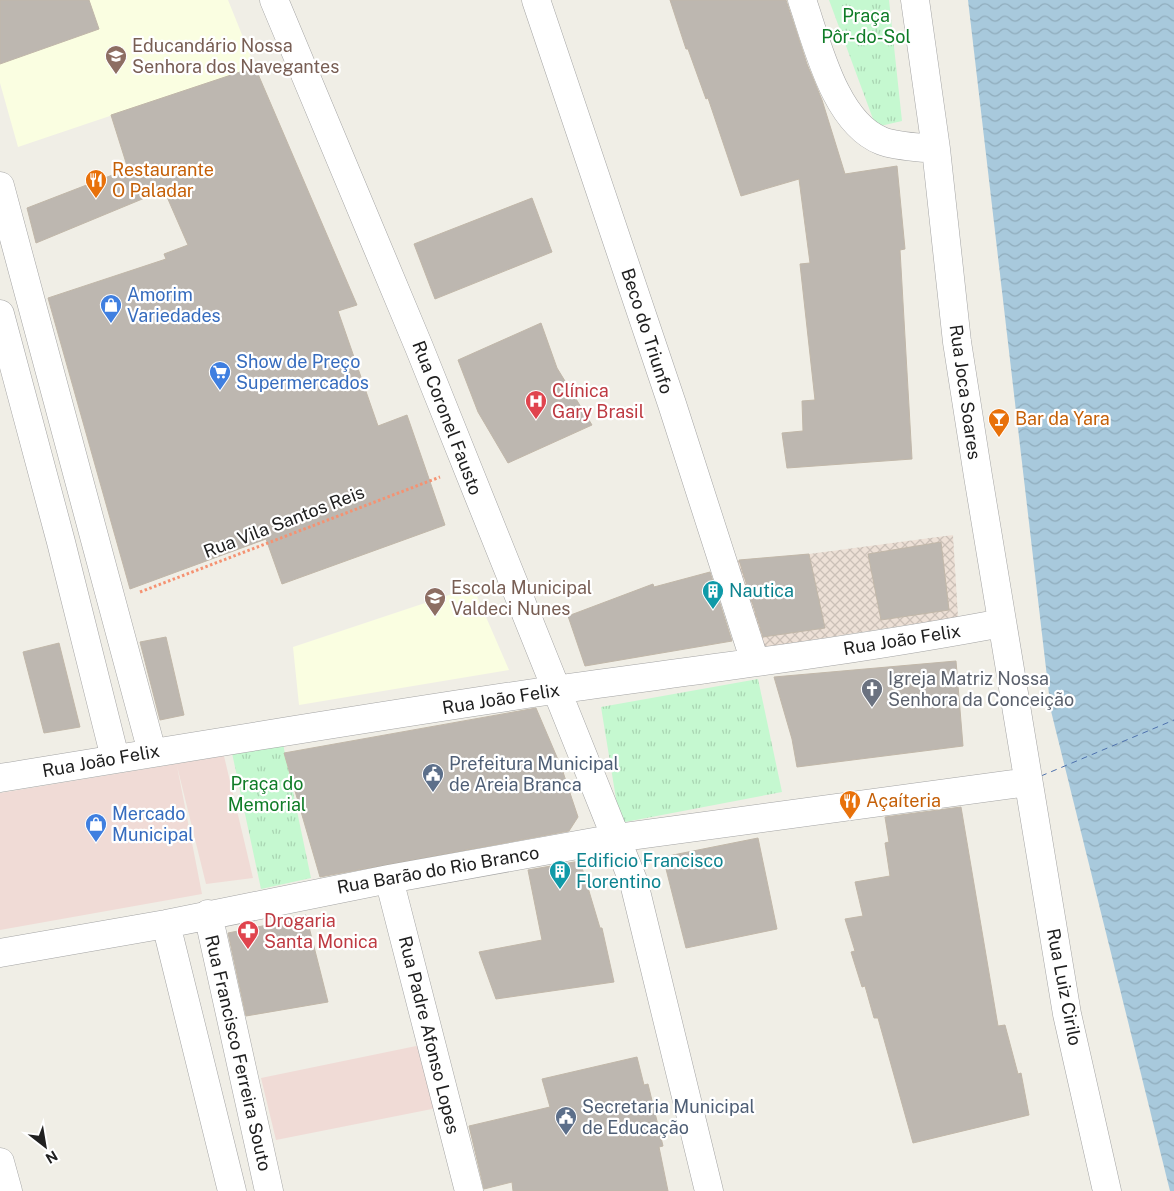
<svg xmlns="http://www.w3.org/2000/svg" width="1174" height="1191" viewBox="0 0 1174 1191" font-family="'Public Sans',sans-serif">
<defs>
<pattern id="military-cross-hatch" width="8" height="8" patternUnits="userSpaceOnUse" patternTransform="scale(1.25)"><rect width="8" height="8" fill="#ede0d6"/><path d="M0 0l8 8M0 8l8-8" fill="none" stroke="#cbc0b7"/></pattern>
<pattern id="park-tufts" width="24" height="20" patternUnits="userSpaceOnUse" patternTransform="scale(1.25)"><rect width="24" height="20" fill="#c5f8d0"/><path d="M3 7l-1-3M5 7V3M7 7l1-3M15 17l-1-3M17 17v-4M19 17l1-3" fill="none" stroke="#a9d4b2"/></pattern>
<pattern id="water-waves" width="16" height="10" patternUnits="userSpaceOnUse" patternTransform="scale(1.25)"><rect width="16" height="10" fill="#a8c9dc"/><path d="M0 5q4-4 8 0t8 0" fill="none" stroke="#90acbc"/></pattern>
</defs>
<rect width="100%" height="100%" fill="#f0eee6"/>
<!-- commercial -->
<path fill="#f0dbd6" d="M224,756L253,878L206,884L177,766L202,894L0,930V793Z
M421,1045L437,1108L276,1140L261,1078Z"/>
<!-- education -->
<path fill="#fafee1" d="M89,0H228L255,67L18,147L0,83V64L99,29Z
M473,587L509,670L299,705L293,647Z"/>
<!-- military -->
<path fill="url(#military-cross-hatch)" d="M953,535L958,617L753,649L733,561L809,554Z"/>
<!-- park -->
<path fill="url(#park-tufts)" d="M829,0H889L902,121L876,127Z
M758,679L782,792L620,823L601,707Z
M283,744L311,878L261,889L232,753Z"/>
<!-- water -->
<path fill="url(#water-waves)" d="M968,0H1174V1191H1170L1051,711Z"/>
<g fill="none" stroke-linecap="round" stroke-linejoin="round">
<!-- ferry -->
<path stroke="#4e71ad" stroke-width="1" stroke-dasharray="6 5" stroke-linecap="butt" d="M1041,776L1174,720"/>
</g>
<!-- building -->
<path fill="#bdb7b0" stroke="#c1b7a9" d="M0,0H89L99,29L0,64Z
M670,0H786L807,64L822,100L845,174L897,166L905,249L900,250L912,459L787,468L782,433L803,431L802,401L815,400L800,264L810,263L799,179L741,196L708,98L706,99L688,49H686Z
M255,67L357,305L338,311L378,426L407,415L445,525L282,584L266,539L130,589L48,298L166,259L164,254L188,245L164,190L36,243L27,208L128,169L111,115Z
M532,198L552,252L435,299L414,244Z
M541,323L557,368L592,425L508,463L478,412L458,360Z
M941,542L949,610L881,620L868,554Z
M809,554L825,628L763,637L739,560Z
M710,572L732,641L585,666L568,616L653,584L654,587Z
M166,637L184,715L160,720L140,642Z
M59,643L80,727L44,733L23,652Z
M956,661L963,746L797,767L792,739L774,677Z
M536,708L562,769L578,817L569,831L320,877L284,753Z
M961,807L998,1026L1005,1025L1018,1074L1021,1073L1029,1115L913,1143L878,1018H874L865,986L862,987L851,952L855,951L845,919L863,916L855,882L890,876L885,843L889,842L885,817Z
M758,838L777,929L686,948L663,857Z
M580,861L600,928H602L614,982L496,999L479,952L542,940L528,870Z
M306,915L328,1002L246,1016L228,933L277,923L276,920Z
M637,1057L644,1085L648,1084L663,1146L659,1147L668,1191H513L512,1182L484,1189L469,1126L550,1107L542,1079Z"/>
<g fill="none" stroke-linecap="round" stroke-linejoin="round">
<!-- minor casing -->
<g stroke="#a4a4a4" stroke-width="29">
<path id="minor" d="M274,0L419,347L634,883L709,1191
M536,0L672,404L755,662
M802,0C817,43 835,123 882,141C898,147 919,147 936,149
M915,0L936,149L957,342L978,476L1067,1014L1107,1191
M0,186L152,752
M0,314L61,542L115,758
M0,778C185,748 369,717 554,690C704,669 854,651 1002,623
M389,879L469,1191
M208,914L269,1191
M166,924L232,1191
M0,953L166,924L389,879L616,838L1028,782
M0,1162L8,1191"/>
</g>
<!-- path -->
<path stroke="#f59272" stroke-width="3" stroke-dasharray="2.5 2.5" stroke-linecap="butt" d="M140,592L440,477"/>
<!-- minor -->
<use href="#minor" stroke="#fff" stroke-width="28"/>
</g>
<!-- icons -->
<defs>
<g id="school-pin" transform="scale(1.125)"><path d="M0 17L-7.5 6A9.5 9.5 0 1 1 7.5 6Z" fill="#8d6e63" stroke="#fff"/><path d="M0-5L7-2L0 1L-7-2ZM-4 1L0 2.5L4 1V4Q0 6-4 4Z" fill="#fff"/></g>
<g id="restaurant-pin" transform="scale(1.125)"><path d="M0 17L-7.5 6A9.5 9.5 0 1 1 7.5 6Z" fill="#e8710a" stroke="#fff"/><path d="M-5-6h1v4h1v-4h1v4h1v-4h1v5L-1.5 .5V6h-2V.5L-5-1ZM5-6V6H3V1.5H1.5Q1.5-4 5-6Z" fill="#fff"/></g>
<g id="shop-pin" transform="scale(1.125)"><path d="M0 17L-7.5 6A9.5 9.5 0 1 1 7.5 6Z" fill="#3f7fe0" stroke="#fff"/><path d="M-5-2.5h2.3a2.7 3.5 0 0 1 5.4 0H5L5.5 6h-11ZM-1.5-2.5h3a1.5 2.3 0 0 0-3 0Z" fill="#fff"/></g>
<g id="supermarket-pin" transform="scale(1.125)"><path d="M0 17L-7.5 6A9.5 9.5 0 1 1 7.5 6Z" fill="#3f7fe0" stroke="#fff"/><path d="M-6-5.5h2.5l.6 2H6L4.5 2H-2.5L-4.4-4H-6ZM-1.5 3.2a1.3 1.3 0 1 0 .1 0ZM3 3.2a1.3 1.3 0 1 0 .1 0Z" fill="#fff"/></g>
<g id="hospital-pin" transform="scale(1.125)"><path d="M0 17L-7.5 6A9.5 9.5 0 1 1 7.5 6Z" fill="#e0444e" stroke="#fff"/><path d="M-5-5h3v3.5h4V-5h3V5h-3V1.5h-4V5h-3Z" fill="#fff"/></g>
<g id="bar-pin" transform="scale(1.125)"><path d="M0 17L-7.5 6A9.5 9.5 0 1 1 7.5 6Z" fill="#e8710a" stroke="#fff"/><path d="M-6-5H6L.8 .8V4.5H3.5V6h-7V4.5H-.8V.8Z" fill="#fff"/></g>
<g id="building-pin" transform="scale(1.125)"><path d="M0 17L-7.5 6A9.5 9.5 0 1 1 7.5 6Z" fill="#0f9aa8" stroke="#fff"/><path d="M-4-6H4V6H1V3H-1V6H-4ZM-2.5-4.3h1.7v1.8h-1.7ZM.8-4.3h1.7v1.8H.8ZM-2.5-1h1.7V.8h-1.7ZM.8-1h1.7V.8H.8Z" fill="#fff"/></g>
<g id="church-pin" transform="scale(1.125)"><path d="M0 17L-7.5 6A9.5 9.5 0 1 1 7.5 6Z" fill="#6b7280" stroke="#fff"/><path d="M-1.2-6h2.4v3.5h3.3v2.4h-3.3V6h-2.4V-.1h-3.3v-2.4h3.3Z" fill="#fff"/></g>
<g id="civic-pin" transform="scale(1.125)"><path d="M0 17L-7.5 6A9.5 9.5 0 1 1 7.5 6Z" fill="#5c6f8a" stroke="#fff"/><path d="M-.6-6.5H3V-4.5H.6V-3L4-1V1h2V6H-6V1h2V-1L-.6-3ZM-1.2 2.5V6h2.4V2.5Z" fill="#fff"/></g>
<g id="pharmacy-pin" transform="scale(1.125)"><path d="M0 17L-7.5 6A9.5 9.5 0 1 1 7.5 6Z" fill="#e0444e" stroke="#fff"/><path d="M-2-6h4v4h4v4h-4v4h-4v-4h-4v-4h4Z" fill="#fff"/></g>
</defs>
<g fill-rule="evenodd">
<use href="#school-pin" x="116" y="56"/>
<use href="#restaurant-pin" x="96" y="180"/>
<use href="#shop-pin" x="111" y="305"/>
<use href="#supermarket-pin" x="220" y="372"/>
<use href="#hospital-pin" x="536" y="401"/>
<use href="#bar-pin" x="999" y="419"/>
<use href="#building-pin" x="713" y="591"/>
<use href="#school-pin" x="435" y="598"/>
<use href="#church-pin" x="872" y="689"/>
<use href="#civic-pin" x="433" y="774"/>
<use href="#restaurant-pin" x="850" y="801"/>
<use href="#shop-pin" x="96" y="824"/>
<use href="#building-pin" x="560" y="871"/>
<use href="#pharmacy-pin" x="248" y="931"/>
<use href="#civic-pin" x="566" y="1117"/>
</g>
<g text-anchor="middle" stroke-width="4.5" stroke-linejoin="round" paint-order="stroke">
<!-- park labels -->
<g font-size="18" fill="#0f7c27" stroke="#fff">
<text x="866" y="22">Praça<tspan x="866" dy="21">Pôr-do-Sol</tspan></text>
<text x="267" y="790">Praça do<tspan x="267" dy="21">Memorial</tspan></text>
</g>
<!-- education labels -->
<g font-size="18" fill="#785e54" stroke="#fff" text-anchor="start">
<text x="132" y="52">Educandário Nossa<tspan x="132" dy="21">Senhora dos Navegantes</tspan></text>
<text x="451" y="594">Escola Municipal<tspan x="451" dy="21">Valdeci Nunes</tspan></text>
</g>
<!-- food labels -->
<g font-size="18" fill="#c56008" stroke="#fff" text-anchor="start">
<text x="112" y="176">Restaurante<tspan x="112" dy="21">O Paladar</tspan></text>
<text x="1015" y="425">Bar da Yara</text>
<text x="866" y="807">Açaíteria</text>
</g>
<!-- shop labels -->
<g font-size="18" fill="#366cbe" stroke="#fff" text-anchor="start">
<text x="127" y="301">Amorim<tspan x="127" dy="21">Variedades</tspan></text>
<text x="236" y="368">Show de Preço<tspan x="236" dy="21">Supermercados</tspan></text>
<text x="112" y="820">Mercado<tspan x="112" dy="21">Municipal</tspan></text>
</g>
<!-- street labels -->
<g font-size="18" fill="#202020" stroke="#fff">
<text transform="translate(647 331) rotate(72)" y="6">Beco do Triunfo</text>
<text transform="translate(965 392) rotate(82)" y="6">Rua Joca Soares</text>
<text transform="translate(447 418) rotate(69)" y="6">Rua Coronel Fausto</text>
<text transform="translate(284 522) rotate(-21)" y="6">Rua Vila Santos Reis</text>
<text transform="translate(902 640) rotate(-9)" y="6">Rua João Felix</text>
<text transform="translate(501 699) rotate(-9)" y="6">Rua João Felix</text>
<text transform="translate(101 761) rotate(-10)" y="6">Rua João Felix</text>
<text transform="translate(438 870) rotate(-10)" y="6">Rua Barão do Rio Branco</text>
<text transform="translate(1064 987) rotate(79)" y="6">Rua Luiz Cirilo</text>
<text transform="translate(429 1035) rotate(76)" y="6">Rua Padre Afonso Lopes</text>
<text transform="translate(238 1053) rotate(77)" y="6">Rua Francisco Ferreira Souto</text>
</g>
<!-- health labels -->
<g font-size="18" fill="#be3a42" stroke="#fff" text-anchor="start">
<text x="552" y="397">Clínica<tspan x="552" dy="21">Gary Brasil</tspan></text>
<text x="264" y="927">Drogaria<tspan x="264" dy="21">Santa Monica</tspan></text>
</g>
<!-- culture labels -->
<g font-size="18" fill="#0d838f" stroke="#fff" text-anchor="start">
<text x="729" y="597">Nautica</text>
<text x="576" y="867">Edificio Francisco<tspan x="576" dy="21">Florentino</tspan></text>
</g>
<!-- worship labels -->
<g font-size="18" fill="#5b616d" stroke="#fff" text-anchor="start">
<text x="888" y="685">Igreja Matriz Nossa<tspan x="888" dy="21">Senhora da Conceição</tspan></text>
</g>
<!-- service labels -->
<g font-size="18" fill="#4e5e75" stroke="#fff" text-anchor="start">
<text x="449" y="770">Prefeitura Municipal<tspan x="449" dy="21">de Areia Branca</tspan></text>
<text x="582" y="1113">Secretaria Municipal<tspan x="582" dy="21">de Educação</tspan></text>
</g>
</g>
<!-- north arrow -->
<g transform="translate(45 1146) rotate(149)" stroke="#ffffff" stroke-width="4" paint-order="stroke">
<path d="M0-4L9 19L0 12L-9 19Z" fill="#202020"/>
<text y="-8" font-size="14" font-weight="bold" text-anchor="middle" fill="#202020">N</text>
</g>
</svg>
